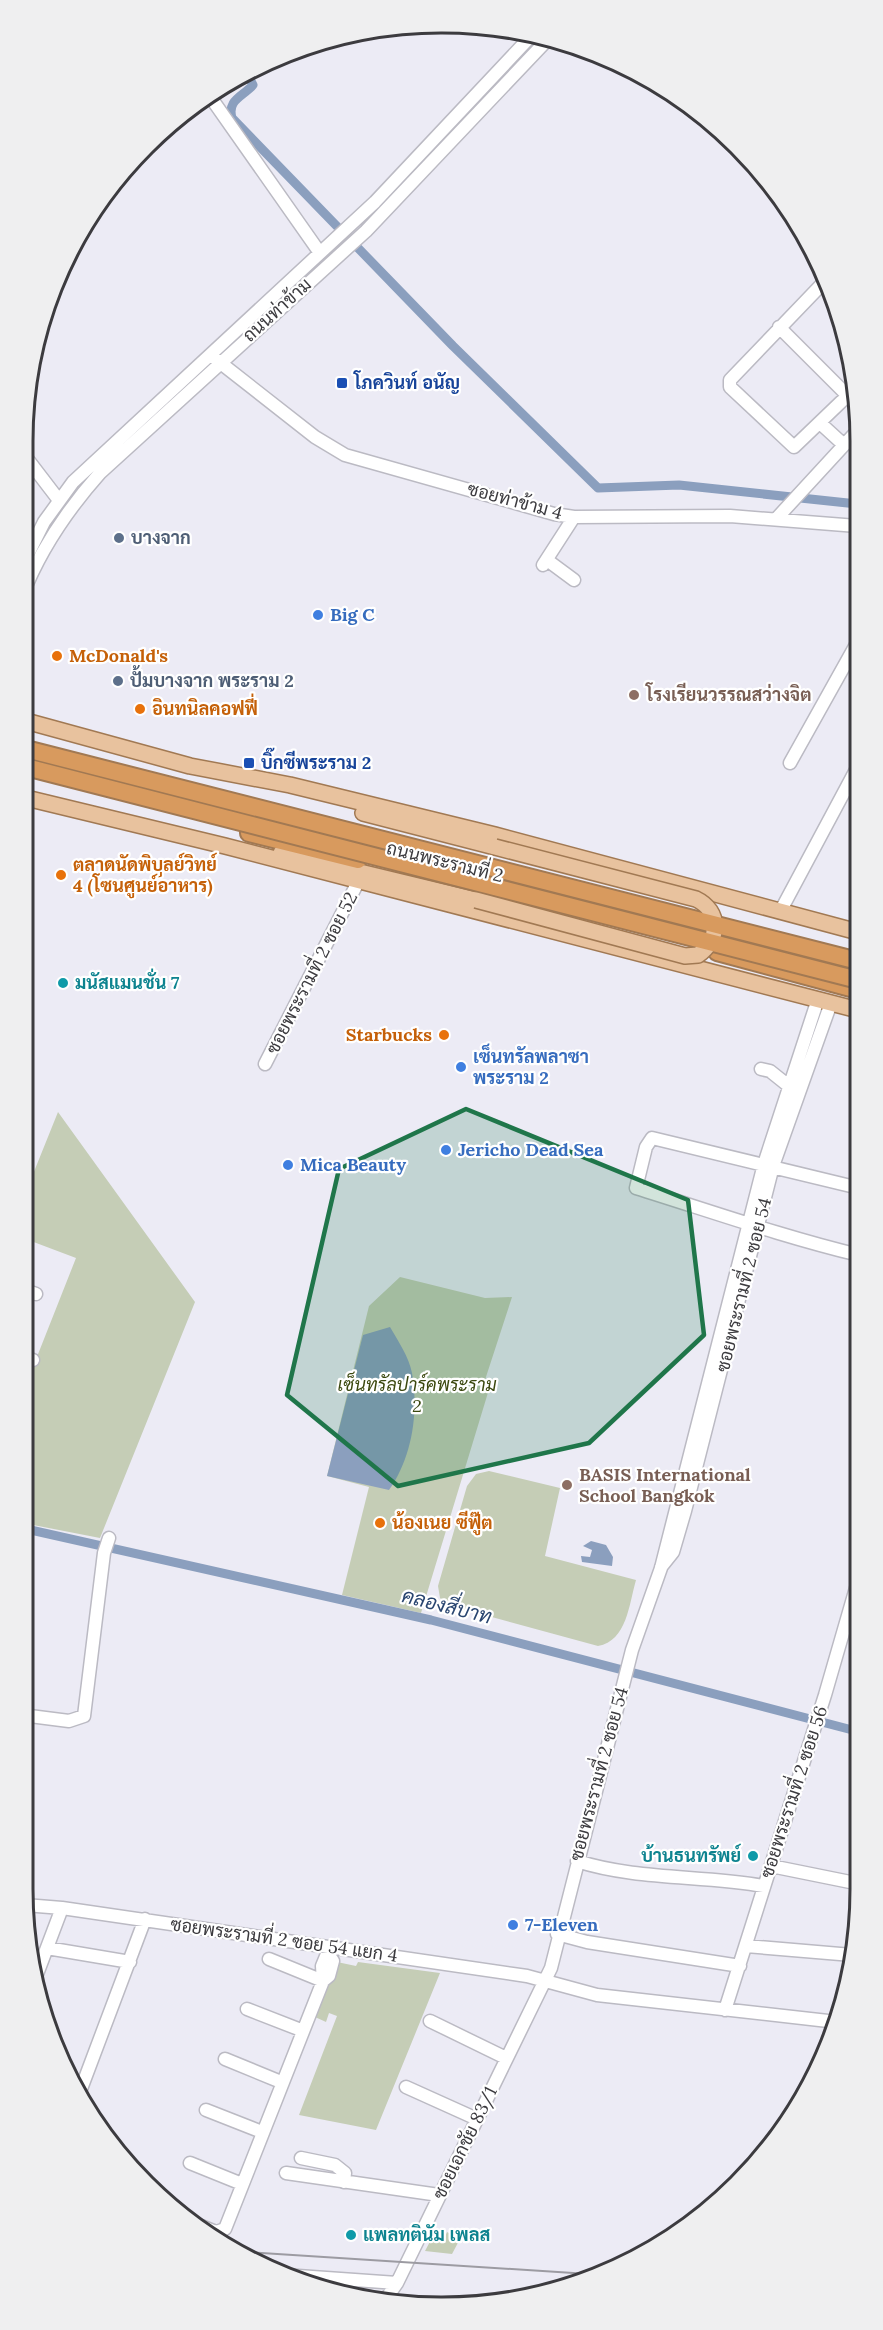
<svg xmlns="http://www.w3.org/2000/svg" width="883" height="2330" viewBox="0 0 883 2330" font-family="Lora,Sarabun,serif">
<rect width="100%" height="100%" fill="#ecebf5"/>
<!-- green -->
<path fill="#c5cdb6" d="M58,1112L195,1302L100,1538L23,1523L22,1375L29,1377L76,1258L23,1238V1199Z
M400,1277L485,1298L512,1297L484,1383L490,1386L421,1613L342,1595L369,1487L327,1476L369,1306Z
M489,1471L560,1488L545,1556L636,1580C629,1604 627,1641 598,1646L448,1605L440,1598L438,1586L467,1486L476,1474Z
M337,1962L356,1966L358,1962L440,1973L376,2130L299,2115L337,2016L329,2013L326,2022L315,2017Z
M447,2232L460,2239L452,2254L425,2251L434,2234L444,2239Z"/>
<!-- water -->
<path fill="#8b9fbe" d="M390,1327C398,1341 409,1357 412,1373C419,1412 412,1458 389,1490L327,1476L363,1335Z
M591,1541L606,1545L613,1557L612,1566L582,1562L581,1556L590,1557L592,1550L583,1546Z"/>
<g fill="none" stroke-linecap="round" stroke-linejoin="round">
<!-- canal -->
<path stroke="#8b9fbe" stroke-width="9" d="M246,72L253,85C242,97 227,100 232,118L453,346L598,488L679,485L857,504
M22,1528L431,1620L860,1732"/>
<!-- minor casing -->
<g stroke="#bbbac3" stroke-width="15">
<path id="minor" d="M209,95L320,253
M779,327L845,393L844,399L794,447L730,387V380L825,281
M213,357L315,437L345,455L554,514L574,517L730,516L857,526
M820,423L844,445
M22,452L58,499
M777,518L857,431
M547,560L574,580
M543,565L574,517
M22,566L44,522L73,482L375,202L533,34
M22,596C40,550 68,509 100,473L366,231L550,37
M790,763L857,643
M781,910L858,766
M265,1064L358,882
M761,1069L770,1071L790,1087
M859,1188L652,1138L646,1147L636,1188C710,1211 784,1237 859,1255
M22,1232L25,1233L22,1239
M22,1289L36,1294
M22,1357L33,1360
M661,1567L673,1552L685,1511L773,1166L831,1003
M22,1715L69,1721L84,1716L104,1553L109,1538
M577,1861C636,1880 702,1875 764,1886
M771,1866L860,1884
M25,1905L62,1908L527,1976L597,1995L837,2022
M557,1934L587,1942L740,1966
M746,1946L852,1955
M47,1948L130,1962
M269,1959L323,1981
M37,1974L62,1908
M323,1981L322,1966L329,1949
M247,2009L301,2030
M725,2010L825,1695L860,1574
M430,2021L506,2058
M225,2059L281,2082
M406,2087L477,2119
M78,2097L145,1919
M206,2110L262,2132
M301,2158L335,2165L345,2173L344,2182
M190,2163L242,2184
M286,2173L439,2195
M201,2226L216,2232L225,2229L323,1981L329,1976L333,1961L329,1955
M284,2275L397,2283
M383,2303L397,2283L551,1968L632,1650L661,1568L764,1164L818,999"/>
</g>
<!-- major casing -->
<g stroke="#a17953" stroke-width="18">
<path id="major" d="M22,720L190,766L290,785L495,835L858,932
M22,797L225,846L858,1010
M363,813L495,847
M281,853L476,900"/>
</g>
<!-- highway casing -->
<g stroke="#a17953" stroke-width="20">
<path id="highway" d="M249,833L358,860
M717,952L858,990"/>
</g>
<!-- minor -->
<use href="#minor" stroke="#fff" stroke-width="12"/>
<!-- major -->
<use href="#major" stroke="#e8c29e" stroke-width="15"/>
<!-- highway -->
<use href="#highway" stroke="#d89a5e" stroke-width="16"/>
<!-- rail -->
<path stroke="#9c9ba2" stroke-width="2" d="M232,2251L604,2275"/>
<!-- major-bridge casing -->
<g stroke="#a17953" stroke-width="18" stroke-linecap="butt">
<path id="major-bridge" d="M476,900L685,956L698,955C720,940 721,911 696,899L495,847"/>
</g>
<!-- highway-bridge casing -->
<g stroke="#a17953" stroke-width="20" stroke-linecap="butt">
<path id="highway-bridge" d="M22,748L858,961
M22,766L858,980"/>
</g>
<!-- major-bridge -->
<use href="#major-bridge" stroke="#e8c29e" stroke-width="15"/>
<!-- highway-bridge -->
<use href="#highway-bridge" stroke="#d89a5e" stroke-width="16"/>
</g>
<!-- marked area -->
<path fill="#1f764a" fill-opacity="0.2" stroke="#1f764a" stroke-width="4.5" stroke-linejoin="round" d="M466,1109L688,1200L704,1335L589,1443L398,1486L287,1395L339,1169Z"/>
<!-- markers -->
<g fill="#1a4fb4" stroke="#fff" stroke-width="2">
<rect x="336" y="377" width="12" height="12" rx="3"/>
<rect x="243" y="757" width="12" height="12" rx="3"/>
</g>
<g fill="#5c6f8a" stroke="#fff" stroke-width="2">
<circle cx="119" cy="538" r="6"/>
<circle cx="118" cy="681" r="6"/>
</g>
<g fill="#3f7fe0" stroke="#fff" stroke-width="2">
<circle cx="318" cy="615" r="6"/>
<circle cx="461" cy="1067" r="6"/>
<circle cx="446" cy="1150" r="6"/>
<circle cx="288" cy="1165" r="6"/>
<circle cx="513" cy="1925" r="6"/>
</g>
<g fill="#e8710a" stroke="#fff" stroke-width="2">
<circle cx="57" cy="656" r="6"/>
<circle cx="140" cy="709" r="6"/>
<circle cx="61" cy="875" r="6"/>
<circle cx="444" cy="1035" r="6"/>
<circle cx="380" cy="1523" r="6"/>
</g>
<g fill="#8d6e63" stroke="#fff" stroke-width="2">
<circle cx="634" cy="695" r="6"/>
<circle cx="567" cy="1485" r="6"/>
</g>
<g fill="#0f9aa8" stroke="#fff" stroke-width="2">
<circle cx="63" cy="983" r="6"/>
<circle cx="753" cy="1856" r="6"/>
<circle cx="351" cy="2235" r="6"/>
</g>
<g text-anchor="middle" stroke-width="4.5" stroke-linejoin="round" paint-order="stroke">
<!-- street labels -->
<g font-size="18" fill="#3c3b3f" stroke="#fff">
<text transform="translate(277 310) rotate(-42)" y="6">ถนนท่าข้าม</text>
<text transform="translate(515 501) rotate(15)" y="6">ซอยท่าข้าม 4</text>
<text transform="translate(445 862) rotate(14)" y="6">ถนนพระรามที่ 2</text>
<text transform="translate(312 973) rotate(-63)" y="6">ซอยพระรามที่ 2 ซอย 52</text>
<text transform="translate(744 1285) rotate(-76)" y="6">ซอยพระรามที่ 2 ซอย 54</text>
<text transform="translate(599 1774) rotate(-75)" y="6">ซอยพระรามที่ 2 ซอย 54</text>
<text transform="translate(794 1792) rotate(-72)" y="6">ซอยพระรามที่ 2 ซอย 56</text>
<text transform="translate(284 1940) rotate(8)" y="6">ซอยพระรามที่ 2 ซอย 54 แยก 4</text>
<text transform="translate(465 2143) rotate(-64)" y="6">ซอยเอกชัย 83/1</text>
</g>
<!-- transit labels -->
<g font-size="18" font-weight="bold" fill="#164399" stroke="#fff" text-anchor="start">
<text x="354" y="389">โภควินท์ อนัญ</text>
<text x="261" y="769">บิ๊กซีพระราม 2</text>
</g>
<!-- service labels -->
<g font-size="18" font-weight="bold" fill="#4e5e75" stroke="#fff" text-anchor="start">
<text x="131" y="544">บางจาก</text>
<text x="130" y="687">ปั้มบางจาก พระราม 2</text>
</g>
<!-- shop labels -->
<g font-size="18" font-weight="bold" fill="#366cbe" stroke="#fff" text-anchor="start">
<text x="330" y="621">Big C</text>
<text x="473" y="1063">เซ็นทรัลพลาซา<tspan x="473" dy="21">พระราม 2</tspan></text>
<text x="458" y="1156">Jericho Dead Sea</text>
<text x="300" y="1171">Mica Beauty</text>
<text x="525" y="1931">7-Eleven</text>
</g>
<!-- food labels -->
<g font-size="18" font-weight="bold" fill="#c56008" stroke="#fff" text-anchor="start">
<text x="69" y="662">McDonald's</text>
<text x="152" y="715">อินทนิลคอฟฟี่</text>
<text x="73" y="871">ตลาดนัดพิบูลย์วิทย์<tspan x="73" dy="21">4 (โซนศูนย์อาหาร)</tspan></text>
<text x="432" y="1041" text-anchor="end">Starbucks</text>
<text x="392" y="1529">น้องเนย ซีฟู๊ต</text>
</g>
<!-- education labels -->
<g font-size="18" font-weight="bold" fill="#785e54" stroke="#fff" text-anchor="start">
<text x="646" y="701">โรงเรียนวรรณสว่างจิต</text>
<text x="579" y="1481">BASIS International<tspan x="579" dy="21">School Bangkok</tspan></text>
</g>
<!-- culture labels -->
<g font-size="18" font-weight="bold" fill="#0d838f" stroke="#fff" text-anchor="start">
<text x="75" y="989">มนัสแมนชั่น 7</text>
<text x="741" y="1862" text-anchor="end">บ้านธนทรัพย์</text>
<text x="363" y="2241">แพลทตินัม เพลส</text>
</g>
<!-- park labels -->
<g font-size="18" font-style="italic" fill="#3b480f" stroke="#fff">
<text x="417" y="1391">เซ็นทรัลปาร์คพระราม<tspan x="417" dy="21">2</tspan></text>
</g>
<!-- water labels -->
<g font-size="20" font-style="italic" fill="#294570" stroke="#fff">
<text transform="translate(447 1606) rotate(14)" y="7">คลองสี่บาท</text>
</g>
</g>
<!-- crop -->
<path d="M0 0H883V2330H0ZM441 33H442A408 408 0 0 1 850 441V1889A408 408 0 0 1 442 2297H441A408 408 0 0 1 33 1889V441A408 408 0 0 1 441 33Z" fill="#efeff0" fill-rule="evenodd"/>
<path fill="none" stroke="#3c3b3f" stroke-width="3" d="M441 33H442A408 408 0 0 1 850 441V1889A408 408 0 0 1 442 2297H441A408 408 0 0 1 33 1889V441A408 408 0 0 1 441 33Z"/>
</svg>
